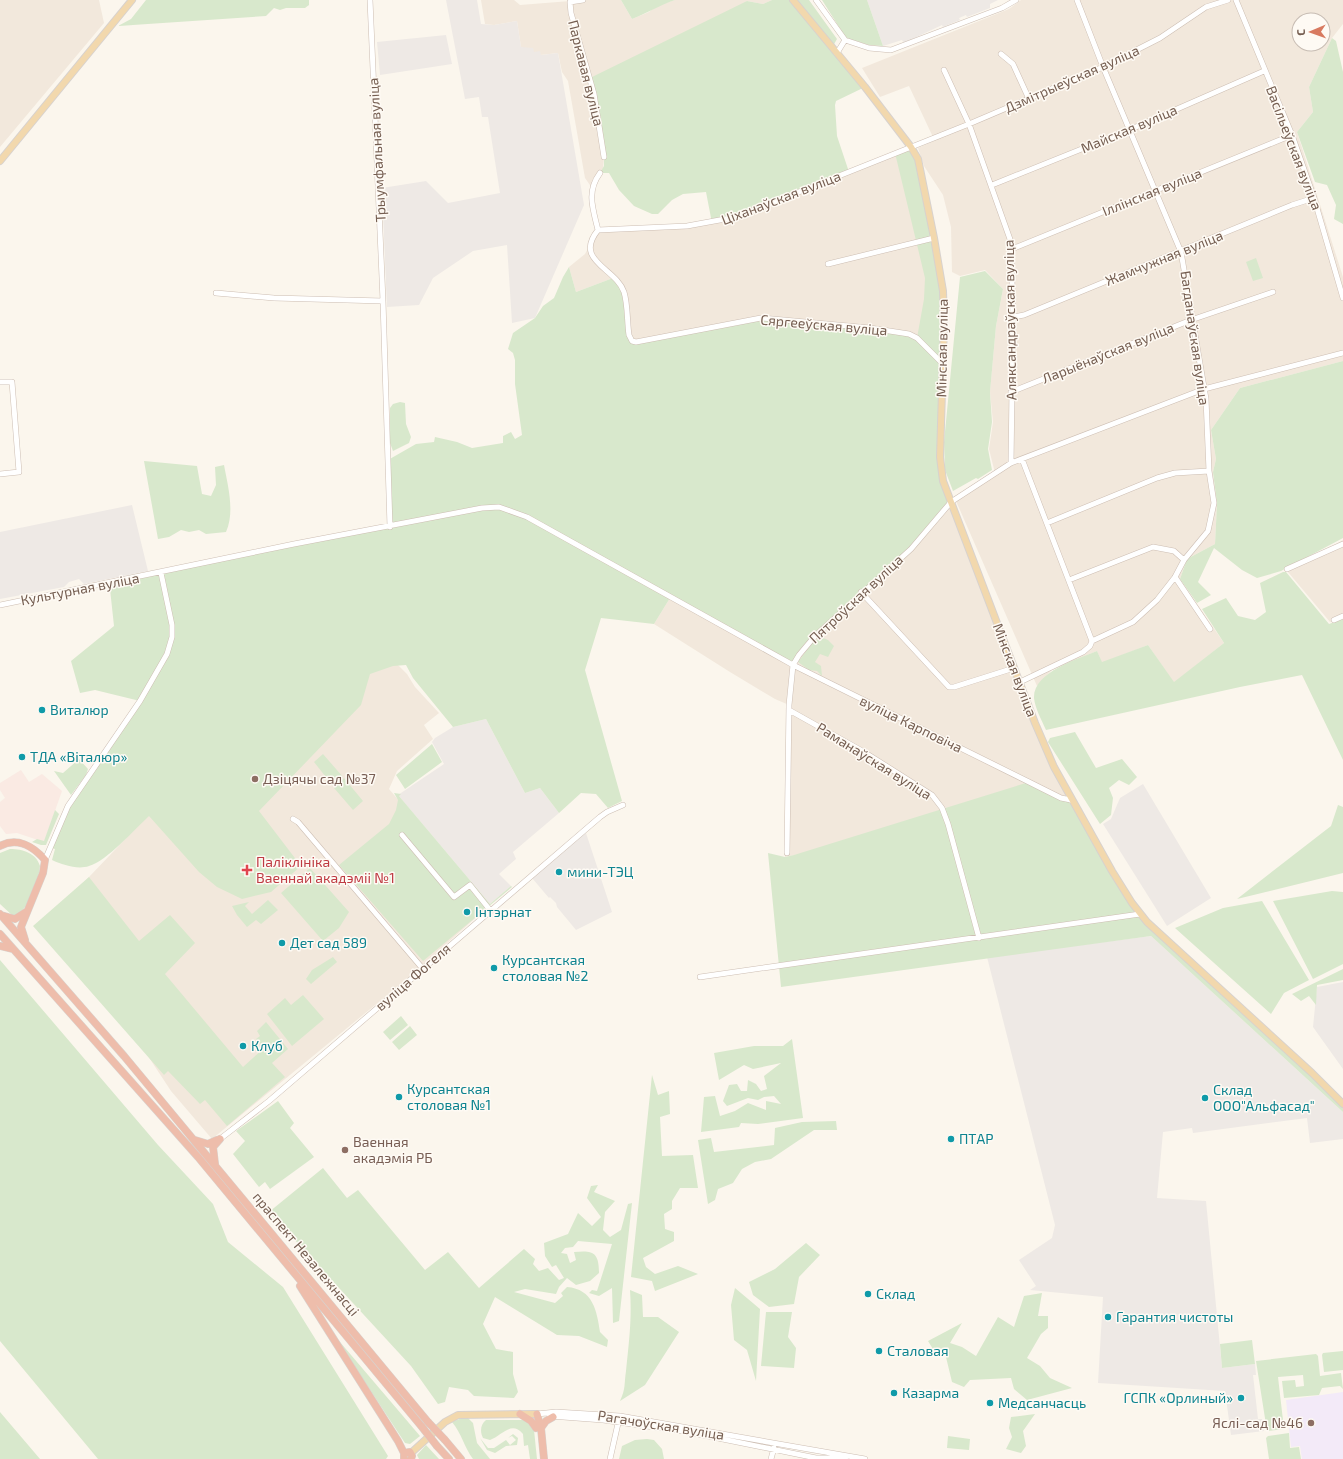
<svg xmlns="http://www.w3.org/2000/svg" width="1343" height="1459" viewBox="0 0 1343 1459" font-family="'Exo 2',sans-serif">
<rect width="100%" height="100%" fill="#fbf6ed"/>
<!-- residential -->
<path fill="#f2e8dc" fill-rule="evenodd" d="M0,0H99L104,23L0,147Z
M481,0H514L520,5L583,0H621L632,19L649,12L656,6L675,0H772L763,4L747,1L604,157L603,170L593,182L592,188L585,178L568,81L562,72L558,53L540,55L521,47L517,21L494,25L485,24Z
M1021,0H1343V24L1332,38L1309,87L1313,112L1297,132L1343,277V361L1240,388L1211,430L1216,459L1213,472L1217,504L1215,544L1187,559L1180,579L1224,643L1174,683L1148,645L1102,663L1097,651L1052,670L1037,686L956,501L995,473L989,449L993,422L990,392L996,326L1003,289L985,270L960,276L952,272L951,227L943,195L924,166L918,148L934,141L932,135L909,86L880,97L862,68L1009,9ZM1299,20H1323V44H1299Z
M911,147L942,363L632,341L613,278L576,292L569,267L585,254L598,230L712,223Z
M951,502L1014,668L1071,800L785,857L789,705L775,699L730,672L654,624L670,598L799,655Z
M1343,540V617L1330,622L1288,572Z
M396,663L407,674L415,687L439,713L424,725L433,739L397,771L389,789L489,906L408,978L212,1139L171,1091L146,1053L36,927L89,877L154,809L360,673Z"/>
<!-- commercial -->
<path fill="#faeae3" d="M21,770L29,782L42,774L62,791L44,842L17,833L6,834L0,826V802L5,798L0,790V783Z"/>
<!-- industrial -->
<path fill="#eee9e5" d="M446,0H477L481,24L494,25L517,21L521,47L533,48L534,52L540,51L541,55L558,53L584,205L535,318L512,323L507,245L473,251L433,278L419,305L387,307L382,188L426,181L448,203L500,193L488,117H482L479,97L465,99Z
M867,0H998L990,4V8L967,17L966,15L959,18L960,20L943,27L942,25L904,43L902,40L883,46Z
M446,35L452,64L380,75L377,42Z
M132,505L148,571L84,584L79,579L69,582L64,587L0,599V532Z
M486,719L525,793L540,788L559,813L513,852L516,859L499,874L511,886L490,904L398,795L444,764L432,742L435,738L453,727Z
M1143,784L1211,898L1167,926L1103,824L1111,819L1120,798Z
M586,833L612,912L576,930L557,907L556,903L550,897L549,898L532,878Z
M1151,936L1343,1112V1139L1310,1143L1307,1118L1193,1133L1192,1128L1163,1132L1157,1198L1206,1201L1222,1368L1255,1364L1256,1375H1253L1258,1419H1262L1264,1431L1231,1435L1225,1391L1098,1383L1103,1297L1030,1290L1036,1286L1019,1260L1052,1238L1055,1225L987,957Z
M1343,982V1069L1313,1027L1317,987Z"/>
<!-- education -->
<path fill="#f3eaf8" d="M1343,1392V1459H1302L1300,1446L1291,1447L1286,1400Z"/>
<!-- green -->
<path fill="#d8e8cc" d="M146,0H309V5L305,8H286L280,10L274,8L266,16L118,26L131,19Z
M621,0H675C660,5 647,13 632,19Z
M772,0H793L865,87L836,101L835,105L837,136L849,172L780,199L712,223L706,192L683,194L672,200L658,214H652L634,206L619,190L609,173H600L604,166V157L590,78L747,1L763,4Z
M796,0H809L837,39L833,46Z
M822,0H867L883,46L869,45L846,38Z
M1332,38L1336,41L1343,72V224L1334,219L1336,205L1327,185L1315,182L1297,132L1313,112L1309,87Z
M911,147L916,154L943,291L940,457L951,502L914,545L815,636L793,665L670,598L654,624L601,618L585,670L622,801L608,808L596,794L581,793L559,813L540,788L525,793L486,719L453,727L413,678L406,665L393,666L370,674L361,705L259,811L301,866L271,892L242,899L217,887L199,872L149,816C135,829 107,861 89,866C78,870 63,865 52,860L55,849L51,848L68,806L140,701L95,690L80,693L71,661L114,626L110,589L105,584L389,527L388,460L416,444L434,442L435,437L457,442L472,448L503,443V436L511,432L515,439L522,435L515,384V360L513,353L508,349L513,333L535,318L543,306L554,298L563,277L569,267L576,292L613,278L624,291L632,341L761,318L870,328L917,338L924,299L925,278L895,153Z
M1256,258L1263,278L1253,281L1246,262Z
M985,271L1003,289L996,326L990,392L992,422L988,449L992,470L978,479L976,478L953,491L945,470L944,442L960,277Z
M1343,361V538L1281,571L1257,578L1242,570L1214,548L1198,582L1211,595L1197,603L1180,579L1187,559L1215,544L1217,504L1213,472L1216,459L1211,430L1240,388Z
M400,402L405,403L406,424L411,437L409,443L393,451L390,443V408L393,404Z
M144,461L197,466L202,494L211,496L216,485L215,467L224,465C228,486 235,512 226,532L206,534L199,530L189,532L181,530L169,537L158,539Z
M1283,572H1286L1329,624L1343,619V760L1302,675L1240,687L1046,730C1042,721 1035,708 1034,698C1033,672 1078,659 1097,651L1102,662L1148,645L1174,682L1224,643L1202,609L1226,598L1238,616L1255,620L1266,612L1260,583Z
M821,637L828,640L834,646L828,657L820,654L815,662L821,666L822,676L817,671L809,670L798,662L812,643Z
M1075,732L1096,768L1122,759L1137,777L1129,785L1119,780L1109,788L1113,798L1111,815L1100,824L1048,742L1050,738Z
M432,744L442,762L405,789L396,775Z
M323,754L343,777L333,786L314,762Z
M79,759L88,769L86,775L71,795L54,771L63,773Z
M344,778L363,801L353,810L334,788Z
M1029,782L1071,800L1147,922L1343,1104V1112L1151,936L781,987L768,853L785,857L794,855Z
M394,793L401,794L399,796L490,904L511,886L512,887L423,961L339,865L389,824L396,810L398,800Z
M1338,805L1343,807V873L1237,899L1331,826Z
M55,810L59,814L46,845H41L32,842L37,839L44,841Z
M10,849C23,849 36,853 40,866C39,880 28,914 13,916L0,904V853Z
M310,868L349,912L339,928L323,941L281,893Z
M89,877L139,941L170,915L195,943L165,974L243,1067L263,1049L256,1039L260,1036L257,1031L266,1022L288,1049L272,1063L285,1077L227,1126L205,1100L200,1104L168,1071L164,1075L33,926Z
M1332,891L1343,892V964L1313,979L1273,901Z
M268,900L278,910L261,924L256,920L247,927L237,915L232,906L249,902L245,906L252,914Z
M1262,901L1309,980L1284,993L1271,1014L1175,928L1223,908Z
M333,957L337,962L311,984L306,979L312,970Z
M0,960L158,1145L213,1204L228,1242L283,1287L388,1456L386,1459H98L0,1341Z
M1343,969V980L1317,985L1316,1005L1309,996L1301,1001L1292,994Z
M303,995L324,1019L292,1046L267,1014L285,998L291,1005Z
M401,1016L408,1025L390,1040L383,1032Z
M410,1026L417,1035L399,1050L392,1042Z
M792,1039L803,1118L758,1124L741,1123L739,1127L701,1132L704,1097L715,1096L720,1116L735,1111L748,1103L766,1110V1101L781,1104L774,1096L764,1097L758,1100L748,1098L727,1106L723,1101L729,1085L737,1084L741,1091H747L748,1080L756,1084L761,1091L767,1089L764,1076L781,1063L753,1069L744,1065L719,1080L714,1053L754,1046H783Z
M652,1075L658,1095L669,1091L670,1114L660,1117L662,1156L693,1155L698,1188H680L672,1201V1209L664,1214L665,1229L674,1232V1241L643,1258L646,1267L655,1274L678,1266L698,1274L655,1291L652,1281L631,1277Z
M278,1101L294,1123L290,1128L314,1157L270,1189L265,1182L259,1187L233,1154L245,1141L236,1131Z
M836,1121L837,1130H814L771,1159L755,1162L742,1169L733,1183L718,1189L715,1200L708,1204L698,1140L711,1138L714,1152L774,1145L775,1128L802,1122Z
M323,1168L347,1198L358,1190L425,1270L448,1252L479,1288L524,1249L535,1259L533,1264L539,1271L548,1268L559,1280L564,1278L556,1265L552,1267L545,1256L544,1243L568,1234L578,1213L592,1226L601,1217L587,1198L591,1186L598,1185L594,1192L615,1201L605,1212L603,1230L610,1237L621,1230L628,1204L632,1203L619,1321L613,1323L612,1288L599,1296L589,1293L592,1290L597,1291L612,1244L578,1241L573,1247L565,1248L561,1253L567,1254L570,1263L576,1260L574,1252C593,1250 599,1252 599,1273L590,1281L576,1285L567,1278L559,1287L556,1294L525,1289L514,1292L555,1303L563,1296L561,1293L567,1287C593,1289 597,1311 600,1332L608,1340L607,1347L579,1336L557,1335L495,1297L483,1324L496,1349L513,1352V1374L518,1392L514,1398L474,1396L468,1390L449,1387L445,1402L438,1404L411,1366L269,1212Z
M806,1243L820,1255L799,1277L794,1304L769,1307L753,1295L749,1282L775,1269Z
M735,1288L760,1309L756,1381L747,1350L734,1340L731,1305Z
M630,1290L642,1295L643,1317H658L679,1332L645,1385L620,1401C626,1388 624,1384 626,1371C629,1342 632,1319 630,1290Z
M1042,1293L1038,1316H1048V1328L1041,1334L1027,1358L1040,1366L1050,1378L1072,1388L1027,1400L1014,1389L1011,1378L970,1380L964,1387L952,1382L945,1353L936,1354L928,1341L962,1323L950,1343L962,1347L976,1356L998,1317L1014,1327L1024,1296Z
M766,1312H792L788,1337L796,1348L794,1368L761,1366Z
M334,1335L420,1436L410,1444L405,1443Z
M1252,1340L1255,1364L1222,1368L1220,1344Z
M1343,1351V1370L1324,1372L1322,1355L1323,1353Z
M1316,1354L1318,1356L1320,1376L1341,1373L1343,1389L1340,1386L1322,1388L1319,1395L1284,1398L1282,1381L1295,1380L1296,1387L1304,1386L1303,1375L1278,1377L1284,1429L1267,1431L1256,1361Z
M0,1412L40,1459H0Z
M1035,1414L1023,1431L1026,1446L1021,1453L1006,1449L1012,1437L1009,1428L1011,1417Z
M462,1418H468L473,1423L477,1443L490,1459H473C464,1447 462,1434 452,1422Z
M486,1420H526L534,1430L537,1459H530L528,1445L524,1446L523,1434C511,1420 502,1436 490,1440L483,1438C480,1432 480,1425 486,1420Z
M1289,1433L1290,1448L1299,1447L1301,1459H1269L1266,1438L1268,1436Z
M513,1434L518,1438L517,1445L506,1446L495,1453L487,1450L480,1438L488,1448H494L506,1440L510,1445L516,1440L512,1436L508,1438Z
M948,1436L970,1439L969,1450L947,1448Z
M647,1439L654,1440L662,1449L664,1459H619L622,1446L635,1440Z
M426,1445L439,1459H419L417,1455Z"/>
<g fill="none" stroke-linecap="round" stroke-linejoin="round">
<!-- minor casing -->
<g stroke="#cdbeb3" stroke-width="6">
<path id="minor" d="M370,0L383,301L390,527
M583,0L570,2L571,13L594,94L604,157
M816,0L845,40L869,48L891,50L1002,8L1016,0
M1077,0L1103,67L1181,252L1206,399L1209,471L1214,503L1208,531L1184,560L1175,577L1157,600L1133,622L1092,641
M1236,0L1292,135L1314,198L1343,298
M837,53L845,40
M1001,54L1013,64L1029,99
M944,70L969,124L1011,242L1013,317L1011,463
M992,185L1129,130L1264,71
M598,230L687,226L736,217L969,124L1103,67L1160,38L1206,7L1228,0
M598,230C573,261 616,268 624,292C628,305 627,322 629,335L632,341L636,342L761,318L870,328L909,334L917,338L942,363
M598,230C593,209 586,192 600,173
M1012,249L1292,135
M828,264L934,238
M216,293L274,298L383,301
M1013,317L1024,315L1292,205L1314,198
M0,382H12L19,472L0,474
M1011,392L1191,320L1273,292
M1022,459L1092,641
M1047,523L1157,478L1175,473L1209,471
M1287,569L1343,544
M1175,577L1210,629
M1069,580L1153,547L1174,551L1184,560
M861,592L949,687H954L1014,668
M0,605L294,544L482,508L499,507L527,517L793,665L1029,782L1061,798L1071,800
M1334,620L1343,616
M1020,682L1083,652L1090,646L1092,641
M789,710L864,752L932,795L942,808L948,824L979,938
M293,819L298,822L423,969
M402,835L454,897L470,885L490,910
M787,853L789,705L793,665L799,655L815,636L911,549L951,502L1011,463L1204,389L1343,353
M45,860L68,806L140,701L167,654L172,637V625L161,573
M700,977L1140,914
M220,1139L269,1101L600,817L607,812L623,805
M537,1414L556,1412L620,1416L865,1459
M550,1416L603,1420L683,1431L816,1458L846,1457
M610,1459L619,1419
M771,1459L774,1448"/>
</g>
<!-- major casing -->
<g stroke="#d8d2ce" stroke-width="8">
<path id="major" d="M793,0L865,87L911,147L918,159L934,238L943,291L944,325L940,457L943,481L1035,723L1054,767L1112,871L1132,903L1147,922L1312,1073L1343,1104
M0,161L132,0
M411,1453L445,1422L458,1415L537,1414"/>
</g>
<!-- highway casing -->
<g stroke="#d8d2ce" stroke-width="8">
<path id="highway" d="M0,846C17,837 33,846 45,860L43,873L21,927L25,940
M0,914L124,1056L428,1422
M1,915L15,919L26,912
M0,934L198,1157L422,1427
M0,946L13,949
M195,1140L208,1144L217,1140
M215,1164L213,1147L220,1139
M300,1286L398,1441L404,1453V1459
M520,1414L531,1421L536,1428
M537,1414L541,1428L544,1459
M541,1428L546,1421L553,1417
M445,1440L461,1459
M437,1446L449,1459
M404,1453L410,1452L412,1456L411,1459"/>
</g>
<!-- minor -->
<use href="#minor" stroke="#fff" stroke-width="5"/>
<!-- major -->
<use href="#major" stroke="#f2d8ad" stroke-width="6"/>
<!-- highway -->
<use href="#highway" stroke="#eebdab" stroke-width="7"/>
<!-- highway-bridge casing -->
<g stroke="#d8d2ce" stroke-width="8" stroke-linecap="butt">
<path id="highway-bridge" d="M428,1422L445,1440
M422,1427L437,1446"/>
</g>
<!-- highway-bridge -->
<use href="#highway-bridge" stroke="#eebdab" stroke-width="7"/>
</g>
<!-- markers -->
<g fill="#0f9aa8" stroke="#fefaf4" stroke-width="1.5">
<circle cx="42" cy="710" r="4"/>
<circle cx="22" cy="757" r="4"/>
<circle cx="559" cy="872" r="4"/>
<circle cx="467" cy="912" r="4"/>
<circle cx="282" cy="943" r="4"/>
<circle cx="494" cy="968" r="4"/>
<circle cx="243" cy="1046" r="4"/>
<circle cx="399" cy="1097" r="4"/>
<circle cx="1205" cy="1098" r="4"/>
<circle cx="951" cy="1139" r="4"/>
<circle cx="868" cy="1294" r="4"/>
<circle cx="1108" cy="1317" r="4"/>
<circle cx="879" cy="1351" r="4"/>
<circle cx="894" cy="1393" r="4"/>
<circle cx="1241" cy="1398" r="4"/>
<circle cx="990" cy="1403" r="4"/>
</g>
<g fill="#8d6e63" stroke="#fefaf4" stroke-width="1.5">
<circle cx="255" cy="779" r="4"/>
<circle cx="345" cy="1150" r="4"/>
<circle cx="1311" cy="1423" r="4"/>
</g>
<path fill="#e0444e" stroke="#fefaf4" stroke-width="1.5" d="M245 864h4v4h4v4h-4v4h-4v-4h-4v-4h4z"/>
<g text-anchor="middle" stroke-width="3" stroke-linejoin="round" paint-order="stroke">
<!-- street labels -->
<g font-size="14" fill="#755e51" stroke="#fefaf4">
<text transform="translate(586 73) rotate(76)" y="5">Паркавая вуліца</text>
<text transform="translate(1072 79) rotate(-24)" y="5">Дзмітрыеўская вуліца</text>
<text transform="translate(1129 129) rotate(-23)" y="5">Майская вуліца</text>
<text transform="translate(1294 148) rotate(69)" y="5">Васільеўская вуліца</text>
<text transform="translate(377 150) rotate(-93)" y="5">Трыумфальная вуліца</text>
<text transform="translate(1152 192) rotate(-22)" y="5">Іллінская вуліца</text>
<text transform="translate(781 198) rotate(-21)" y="5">Ціханаўская вуліца</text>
<text transform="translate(1164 258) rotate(-22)" y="5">Жамчужная вуліца</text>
<text transform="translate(1010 320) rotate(-91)" y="5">Аляксандраўская вуліца</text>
<text transform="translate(824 325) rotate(5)" y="5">Сяргееўская вуліца</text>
<text transform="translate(1195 338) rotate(82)" y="5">Багданаўская вуліца</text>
<text transform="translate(942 348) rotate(-89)" y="5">Мінская вуліца</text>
<text transform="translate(1108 353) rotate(-22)" y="5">Ларыёнаўская вуліца</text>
<text transform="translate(80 589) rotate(-11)" y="5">Культурная вуліца</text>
<text transform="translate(856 599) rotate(-43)" y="5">Пятроўская вуліца</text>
<text transform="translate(1015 670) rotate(69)" y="5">Мінская вуліца</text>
<text transform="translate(911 724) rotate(26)" y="5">вуліца Карповіча</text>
<text transform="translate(874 761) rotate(32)" y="5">Раманаўская вуліца</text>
<text transform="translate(413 977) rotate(-41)" y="5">вуліца Фогеля</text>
<text transform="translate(306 1254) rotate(50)" y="5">праспект Незалежнасці</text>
<text transform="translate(661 1425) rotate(9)" y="5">Рагачоўская вуліца</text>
</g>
<!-- culture labels -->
<g font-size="14" fill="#0d838f" stroke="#fefaf4" text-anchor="start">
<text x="50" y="715">Виталюр</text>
<text x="30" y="762">ТДА «Віталюр»</text>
<text x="567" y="877">мини-ТЭЦ</text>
<text x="475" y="917">Інтэрнат</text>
<text x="290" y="948">Дет сад 589</text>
<text x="502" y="965">Курсантская<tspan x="502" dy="16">столовая №2</tspan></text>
<text x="251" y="1051">Клуб</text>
<text x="407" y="1094">Курсантская<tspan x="407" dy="16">столовая №1</tspan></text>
<text x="1213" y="1095">Склад<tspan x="1213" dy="16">ООО"Альфасад"</tspan></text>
<text x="959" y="1144">ПТАР</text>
<text x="876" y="1299">Склад</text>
<text x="1116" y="1322">Гарантия чистоты</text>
<text x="887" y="1356">Сталовая</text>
<text x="902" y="1398">Казарма</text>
<text x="1233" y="1403" text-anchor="end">ГСПК «Орлиный»</text>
<text x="998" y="1408">Медсанчасць</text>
</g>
<!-- education labels -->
<g font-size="14" fill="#785e54" stroke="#fefaf4" text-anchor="start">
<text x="263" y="784">Дзіцячы сад №37</text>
<text x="353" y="1147">Ваенная<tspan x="353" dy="16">акадэмія РБ</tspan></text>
<text x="1303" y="1428" text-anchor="end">Яслі-сад №46</text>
</g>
<!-- health labels -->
<g font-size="14" fill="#be3a42" stroke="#fefaf4" text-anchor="start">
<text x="256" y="867">Паліклініка<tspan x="256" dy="16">Ваеннай акадэміі №1</tspan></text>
</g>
</g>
<!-- north arrow -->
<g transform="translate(1311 32) rotate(268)"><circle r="19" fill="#fefaf4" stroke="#c7bcb3"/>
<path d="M0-3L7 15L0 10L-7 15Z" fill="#d87a60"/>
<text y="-6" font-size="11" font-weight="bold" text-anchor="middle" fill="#755e51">С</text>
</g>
</svg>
